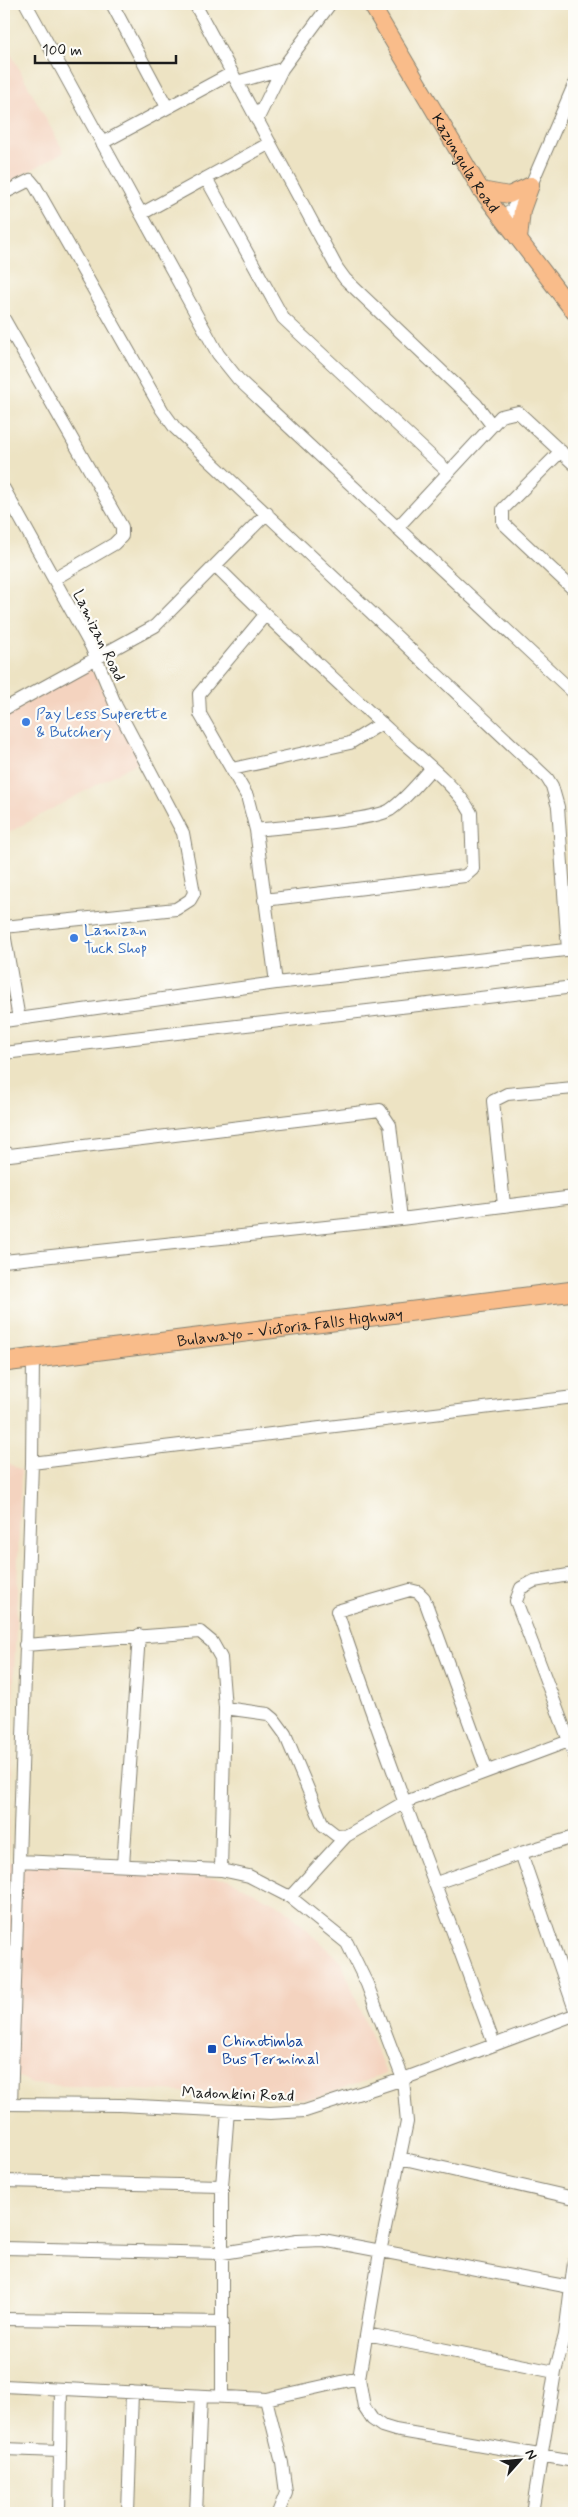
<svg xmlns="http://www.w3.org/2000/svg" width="578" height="2517" viewBox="0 0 578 2517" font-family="Mynerve,sans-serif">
<rect width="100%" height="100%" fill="#fdfcf7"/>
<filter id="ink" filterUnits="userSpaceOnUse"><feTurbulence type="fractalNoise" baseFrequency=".02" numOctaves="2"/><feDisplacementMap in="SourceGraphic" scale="10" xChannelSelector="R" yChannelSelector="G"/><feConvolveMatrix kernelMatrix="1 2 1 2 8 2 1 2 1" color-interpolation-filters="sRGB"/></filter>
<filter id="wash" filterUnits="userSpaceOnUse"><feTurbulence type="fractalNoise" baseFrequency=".0096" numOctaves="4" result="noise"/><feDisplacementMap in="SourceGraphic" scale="20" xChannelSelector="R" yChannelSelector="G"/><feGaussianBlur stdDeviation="1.12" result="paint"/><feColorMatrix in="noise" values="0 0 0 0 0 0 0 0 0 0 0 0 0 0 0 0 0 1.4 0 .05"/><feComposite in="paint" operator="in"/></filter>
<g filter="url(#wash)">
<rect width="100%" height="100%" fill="#ede3c3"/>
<!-- built -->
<path fill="#f4d3bf" d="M4,41L64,152L4,185Z
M91,667L140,761L4,835V716Z
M4,968L9,1010L4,1011Z
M4,1461L21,1470L8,1862L228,1879L284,1908L341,1961L386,2074L313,2099L32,2084L4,2070Z"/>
</g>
<g filter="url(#ink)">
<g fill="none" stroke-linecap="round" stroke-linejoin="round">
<!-- minor casing -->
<g stroke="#848070" stroke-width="14">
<path id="minor" d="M26,4L218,354L238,379L574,693
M112,4L167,107
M195,4L337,268L345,279L476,404L491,424
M237,82L282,69
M257,120L282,69L330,4
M102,143L232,73
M206,178L283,318L448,472
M4,193L30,180L35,186L162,410L175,428L547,778L552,786L558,807L568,950
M141,214L270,143
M504,220L531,185L574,85
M4,319L122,527V536L114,544L54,579
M561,451L503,509V523L574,590
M4,489L91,646L116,706L183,833L194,893L190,900L176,909L4,927
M397,528L501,416L518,412L574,464
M216,566C273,623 332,677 391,732C414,753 457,786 471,813L473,869L465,876L264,900
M265,615L199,694L200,714L247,796L256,830L276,983
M4,709L155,626L267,513
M232,769L350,743L382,723
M256,830C282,827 372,821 390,810C406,799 418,783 431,769
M4,933L19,1019
M4,1021L276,983L574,949
M4,1053L574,987
M4,1151L10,1155L380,1110L390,1125L401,1219
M504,1205L493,1101L507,1094L574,1088
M4,1261L401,1219L574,1197
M32,1463L574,1397
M574,1574L534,1581L521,1588L516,1601L574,1754
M25,1645L200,1632L212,1642L221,1658L225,1708L221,1870
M225,1708L268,1714L274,1719L285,1734L323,1825L336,1835L346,1836
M487,1771L424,1598L418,1592L410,1590L337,1611C385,1757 442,1899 494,2044
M521,1853L574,2007
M19,1861L221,1870L249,1876L290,1897L347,1943L367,1984L403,2079L407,2122L380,2252L359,2378L364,2407L372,2419L382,2426L395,2430L574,2461
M123,1865L139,1635
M436,1883L521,1853L574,1837
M290,1897L346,1836L405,1802L569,1741
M4,2104L120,2105L270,2113L305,2111L403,2079L574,2015
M11,2104L32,1463L33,1359
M400,2158L574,2198
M4,2181L222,2186
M4,2248L222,2253L297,2241L323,2240L570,2287
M4,2319L223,2322
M367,2334L555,2372
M4,2386L266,2399L359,2378
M222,2397V2186L228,2111
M266,2399L282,2463L286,2493L278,2513
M4,2449L59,2451
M59,2513L61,2389
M128,2513L132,2392
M196,2513L201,2396
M532,2513L555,2372L565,2335L574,2262"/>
</g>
<!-- major casing -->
<g stroke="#848070" stroke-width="18">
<g id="major">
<path id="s1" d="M371,4L481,190L574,312"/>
<path d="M481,190L509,195L531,185"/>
<path d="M519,239L522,210L531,185"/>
</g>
</g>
<!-- highway casing -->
<g stroke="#848070" stroke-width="21">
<g id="highway">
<path id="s2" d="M4,1362L574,1291"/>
</g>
</g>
<!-- minor -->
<use href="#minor" stroke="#fff" stroke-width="12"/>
<!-- major -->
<use href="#major" stroke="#f9bc8a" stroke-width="16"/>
<!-- highway -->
<use href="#highway" stroke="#f9bc8a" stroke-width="19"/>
</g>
</g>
<!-- markers -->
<g fill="#3f7fe0" stroke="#fdfcf7" stroke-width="2">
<circle cx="26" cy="722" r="5"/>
<circle cx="74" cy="938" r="5"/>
</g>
<rect fill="#1a4fb4" stroke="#fdfcf7" stroke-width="2" x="207" y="2044" width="10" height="10" rx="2.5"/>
<g text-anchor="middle" stroke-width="4.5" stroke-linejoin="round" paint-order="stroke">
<!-- street labels -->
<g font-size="16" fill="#1c1c1c" stroke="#fdfcf7">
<text dy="6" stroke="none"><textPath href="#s1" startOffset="185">Kazungula Road</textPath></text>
<text transform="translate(100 635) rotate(64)" y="6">Lamizan Road</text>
<text dy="6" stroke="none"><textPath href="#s2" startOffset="288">Bulawayo - Victoria Falls Highway</textPath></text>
<text transform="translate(238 2093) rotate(2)" y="6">Madonkini Road</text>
</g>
<!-- shop labels -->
<g font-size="16" fill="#366cbe" stroke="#fdfcf7" text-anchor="start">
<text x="36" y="719">Pay Less Superette<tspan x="36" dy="18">&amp; Butchery</tspan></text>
<text x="84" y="935">Lamizan<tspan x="84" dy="18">Tuck Shop</tspan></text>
</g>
<!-- transit labels -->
<g font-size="16" fill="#164399" stroke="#fdfcf7" text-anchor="start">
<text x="222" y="2046">Chinotimba<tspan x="222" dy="18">Bus Terminal</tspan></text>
</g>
</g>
<!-- margin -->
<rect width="578" height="2517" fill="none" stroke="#fdfcf7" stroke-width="20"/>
<!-- north arrow -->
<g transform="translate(520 2460) rotate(63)" stroke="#fdfcf7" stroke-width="4" paint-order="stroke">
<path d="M0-4L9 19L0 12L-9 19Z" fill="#1c1c1c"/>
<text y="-8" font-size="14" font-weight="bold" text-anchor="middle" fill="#1c1c1c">N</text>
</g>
<!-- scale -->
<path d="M35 55v8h141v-8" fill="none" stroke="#1c1c1c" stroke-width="2.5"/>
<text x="42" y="55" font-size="15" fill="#1c1c1c" stroke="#fdfcf7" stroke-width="4" paint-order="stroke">100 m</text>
</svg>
